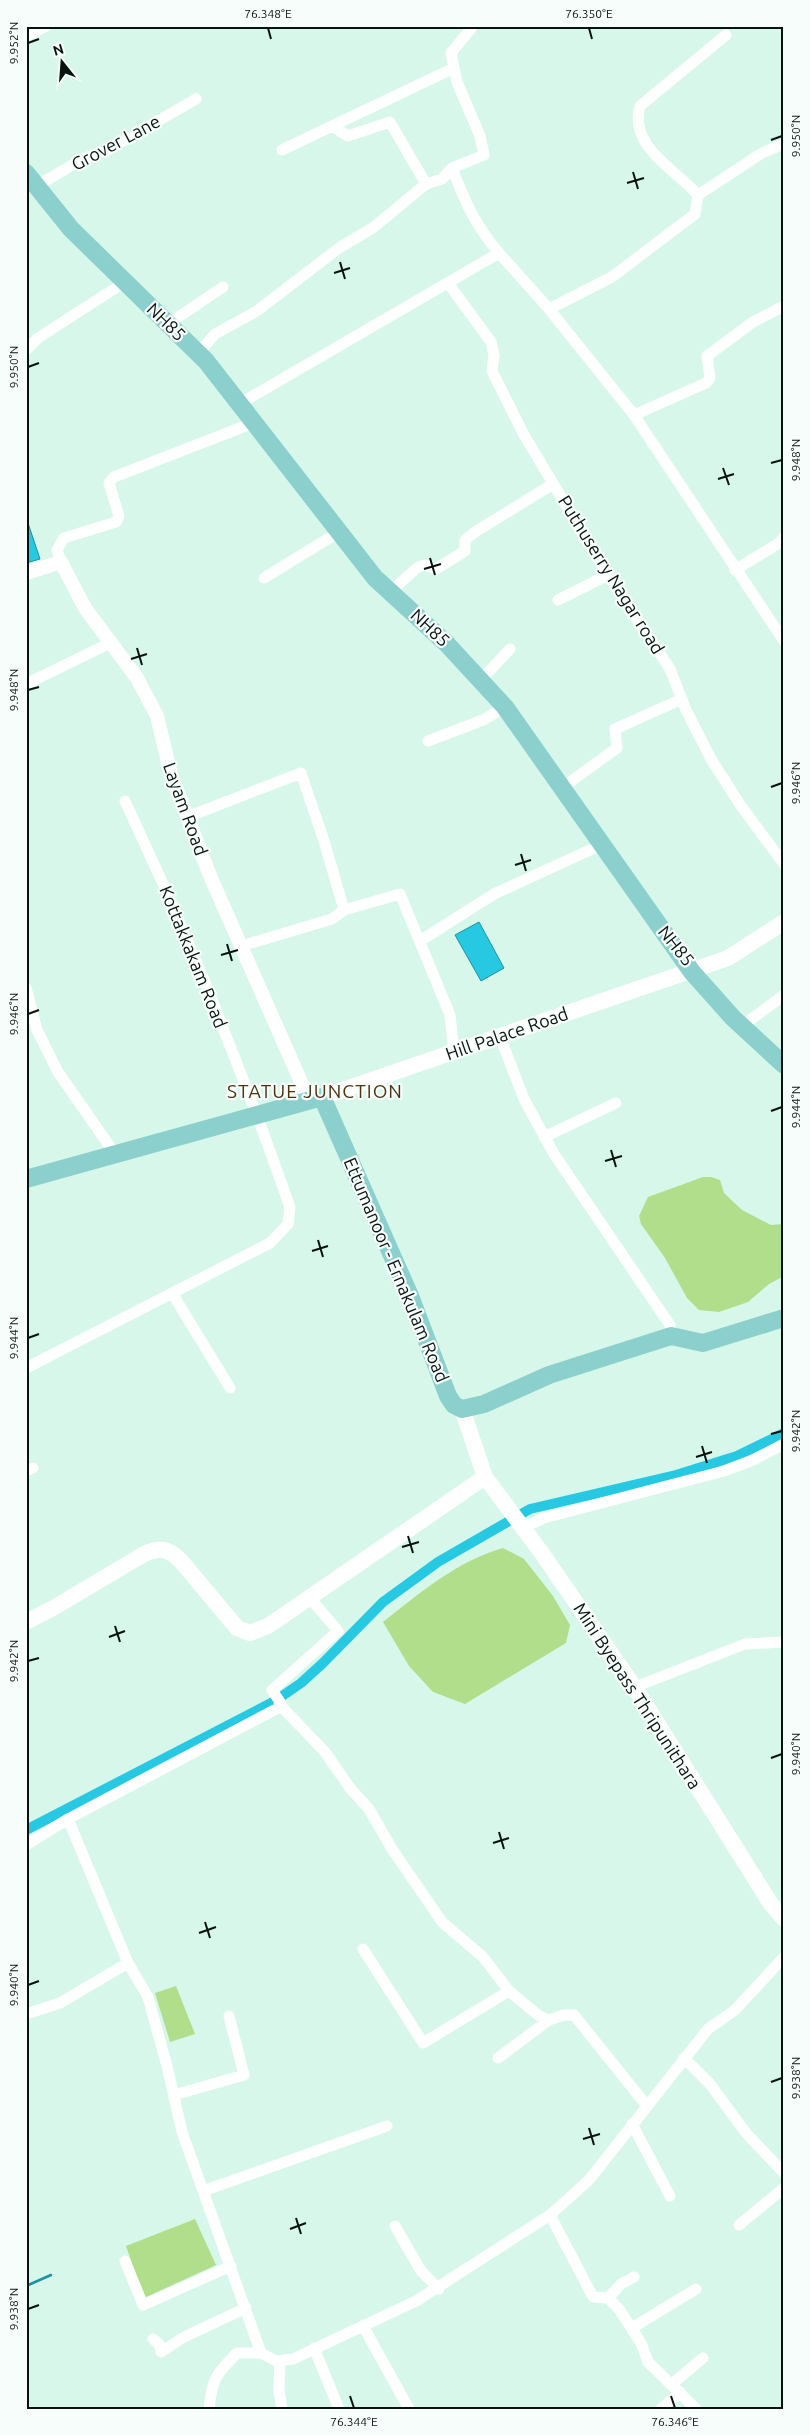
<svg xmlns="http://www.w3.org/2000/svg" width="810" height="2435" viewBox="0 0 810 2435" font-family="Ubuntu,sans-serif">
<rect width="100%" height="100%" fill="#d7f7eb"/>
<!-- green -->
<path fill="#b1de8a" d="M703,1177H711L720,1180L724,1193L742,1210L771,1225L784,1224V1276L769,1284L748,1302L719,1312L699,1310L687,1298L665,1258L641,1224L639,1216L648,1197Z
M503,1548L524,1559L553,1596L570,1625L566,1643L465,1704L433,1692L409,1666L383,1622C420,1593 457,1561 503,1548Z
M176,1986L195,2034L170,2042L155,1993Z
M195,2219L216,2265L144,2298L126,2246Z"/>
<!-- water -->
<path fill="#27c8e2" stroke="#1e92a3" d="M26,517L40,559L26,563Z
M479,922L504,968L481,981L455,935Z"/>
<g fill="none" stroke-linecap="round" stroke-linejoin="round">
<!-- stream -->
<path stroke="#1e92a3" stroke-width="2.5" d="M26,2286L51,2275"/>
<!-- canal -->
<path stroke="#27c8e2" stroke-width="10" d="M26,1830L275,1701L301,1683L323,1663L383,1602L438,1562L530,1509L676,1475L737,1456L784,1433"/>
<!-- minor -->
<path stroke="#fff" stroke-width="11" d="M473,26L451,53L457,82L480,136L484,155L452,168C465,202 475,225 499,253
M26,36L46,26
M282,150L332,126
M426,184L390,122L348,136L332,126L454,68
M37,186L82,159L106,151L196,99
M698,195C676,170 628,146 640,106L726,35
M448,283L491,342L494,355L492,371L524,435L608,575L670,669L686,710L711,759L741,806L784,864
M549,309L612,277L695,214L698,195L762,153L784,144
M168,324L223,287
M26,350L38,338L125,282
M198,354L215,334L257,311L339,248L374,227L426,184L442,179L452,168
M239,404L499,253L549,309L634,415L784,641
M634,415L706,383L710,378L707,356L753,322L784,306
M61,562L57,550L64,538L116,522L119,516L109,483L114,477L253,423
M735,570L779,543L784,537
M264,578L339,532
M390,592L418,567L425,565L436,569L465,551V540L475,532L553,484
M558,600L608,575
M481,680L510,649
M26,684L110,643
M428,741L483,720L505,707
M563,787L617,748L615,729L682,699
M187,817L301,773L325,844L344,910L400,894L450,1015L454,1052
M420,941L494,894L603,844
M241,946L332,919L344,910
M26,988L37,1030L58,1072L115,1154
M742,1026L784,995
M500,1037L524,1099L554,1154L670,1325L671,1336
M544,1137L616,1103
M172,1293L230,1388
M26,1368L270,1243L288,1224L290,1207L257,1115L207,987L164,886L125,801
M26,1471L33,1468
M523,1528L544,1518L724,1471L753,1460L784,1444
M635,1687L745,1644L784,1642
M280,1705L325,1752L350,1788L369,1809L392,1849L442,1922L483,1957L509,1991L538,2015L549,2020L564,2015H574L647,2106
M26,1845L68,1819
M363,1949L423,2043L509,1991
M26,2014L60,2003L128,1963
M498,2058L549,2020
M684,2058L710,2084L746,2133L784,2173
M174,2095L244,2075L229,2016
M632,2124L670,2196
M203,2191L387,2126
M739,2225L784,2188
M395,2226L421,2271L439,2289
M125,2261L143,2305L231,2266
M608,2298L621,2284L634,2277
M363,2326L409,2409
M632,2328L696,2289
M153,2339L159,2344L161,2352L184,2337L246,2308
M314,2348L339,2409
M261,2353L182,2132L167,2066L148,1997L128,1963L68,1819L278,1708L280,1702L272,1690L338,1631L310,1598
M280,2361L279,2390L282,2409
M672,2384L703,2358
M209,2409C212,2379 216,2374 237,2353H261L276,2361L293,2359L416,2301L550,2215
M661,2409L680,2392
M696,2409L648,2362L641,2343L619,2309L608,2298L593,2297L550,2215L589,2180L708,2029L735,2010L784,1957"/>
<!-- tertiary -->
<path stroke="#fff" stroke-width="14" d="M26,573L61,562L85,608L137,678L157,716L171,775L211,878L309,1100"/>
<!-- secondary -->
<path stroke="#fff" stroke-width="16" d="M322,1097L728,958L784,922
M462,1409L485,1477L541,1552L637,1691L771,1904L784,1919
M26,1622L55,1607L144,1554C159,1547 168,1548 181,1561L237,1628L250,1633L268,1626L485,1477"/>
<!-- primary -->
<path stroke="#8cd0cd" stroke-width="18" d="M26,173L71,229L206,361L375,578L446,643L505,707L692,972L733,1018L784,1065
M26,1179L322,1097L410,1296L448,1396L454,1405L462,1409L484,1404L549,1375L671,1336L703,1343L784,1318"/>
</g>
<!-- ticks -->
<path fill="none" stroke="#081310" stroke-width="2" d="M268,28L271,39M589,28L592,39M28,43L39,39M771,140L782,136M633,172L638,189M627,183L644,178M340,262L345,279M334,273L350,268M28,367L39,363M771,463L782,460M723,468L729,485M718,479L734,474M430,558L435,575M424,569L441,564M137,648L142,665M131,659L147,654M28,690L39,687M771,787L782,783M521,854L526,871M515,865L531,860M227,944L232,961M221,955L238,950M28,1014L39,1010M771,1111L782,1107M611,1150L616,1167M605,1161L622,1156M318,1240L323,1257M312,1251L328,1246M28,1338L39,1334M771,1434L782,1431M702,1446L707,1463M696,1457L712,1452M408,1536L413,1553M402,1547L419,1542M115,1626L120,1642M109,1637L125,1631M28,1661L39,1658M771,1758L782,1754M499,1832L504,1849M493,1843L509,1838M205,1922L210,1938M199,1933L216,1927M28,1985L39,1981M771,2082L782,2078M589,2128L594,2145M583,2139L600,2134M296,2218L301,2234M290,2229L306,2223M28,2309L39,2305M350,2396L354,2408M671,2396L675,2408"/>
<g text-anchor="middle" stroke-width="4.5" stroke-linejoin="round" paint-order="stroke">
<!-- street labels -->
<g font-size="18" fill="#081310" stroke="#f7fdfb">
<text transform="translate(116 143) rotate(-28)" y="6">Grover Lane</text>
<text transform="translate(166 322) rotate(44)" y="6">NH85</text>
<text transform="translate(611 575) rotate(58)" y="6">Puthuserry Nagar road</text>
<text transform="translate(430 628) rotate(43)" y="6">NH85</text>
<text transform="translate(185 809) rotate(70)" y="6">Layam Road</text>
<text transform="translate(676 946) rotate(51)" y="6">NH85</text>
<text transform="translate(193 957) rotate(68)" y="6">Kottakkakam Road</text>
<text transform="translate(507 1034) rotate(-19)" y="6">Hill Palace Road</text>
<text transform="translate(396 1270) rotate(67)" y="6">Ettumanoor - Ernakulam Road</text>
<text transform="translate(637 1696) rotate(57)" y="6">Mini Byepass Thripunithara</text>
</g>
<!-- neighbourhood labels -->
<g font-size="19" letter-spacing="1" fill="#4c3311" stroke="#f7fdfb">
<text x="315" y="1098">STATUE JUNCTION</text>
</g>
</g>
<!-- border -->
<rect width="810" height="2435" fill="none" stroke="#f7fdfb" stroke-width="55"/>
<!-- north arrow -->
<g transform="translate(62 62) rotate(343)" stroke="#f7fdfb" stroke-width="4" paint-order="stroke">
<path d="M0-4L9 19L0 12L-9 19Z" fill="#081310"/>
<text y="-8" font-size="14" font-weight="bold" text-anchor="middle" fill="#081310">N</text>
</g>
<rect x="28" y="28" width="754" height="2380" fill="none" stroke="#081310" stroke-width="2"/>
<g font-size="12" text-anchor="middle" fill="#081310">
<text x="268" y="18">76.348°E</text>
<text x="589" y="18">76.350°E</text>
<text transform="translate(14 43) rotate(-90)" y="4">9.952°N</text>
<text transform="translate(796 136) rotate(-90)" y="4">9.950°N</text>
<text transform="translate(14 367) rotate(-90)" y="4">9.950°N</text>
<text transform="translate(796 460) rotate(-90)" y="4">9.948°N</text>
<text transform="translate(14 690) rotate(-90)" y="4">9.948°N</text>
<text transform="translate(796 783) rotate(-90)" y="4">9.946°N</text>
<text transform="translate(14 1014) rotate(-90)" y="4">9.946°N</text>
<text transform="translate(796 1107) rotate(-90)" y="4">9.944°N</text>
<text transform="translate(14 1338) rotate(-90)" y="4">9.944°N</text>
<text transform="translate(796 1431) rotate(-90)" y="4">9.942°N</text>
<text transform="translate(14 1661) rotate(-90)" y="4">9.942°N</text>
<text transform="translate(796 1754) rotate(-90)" y="4">9.940°N</text>
<text transform="translate(14 1985) rotate(-90)" y="4">9.940°N</text>
<text transform="translate(796 2078) rotate(-90)" y="4">9.938°N</text>
<text transform="translate(14 2309) rotate(-90)" y="4">9.938°N</text>
<text x="354" y="2426">76.344°E</text>
<text x="675" y="2426">76.346°E</text>
</g>
</svg>
